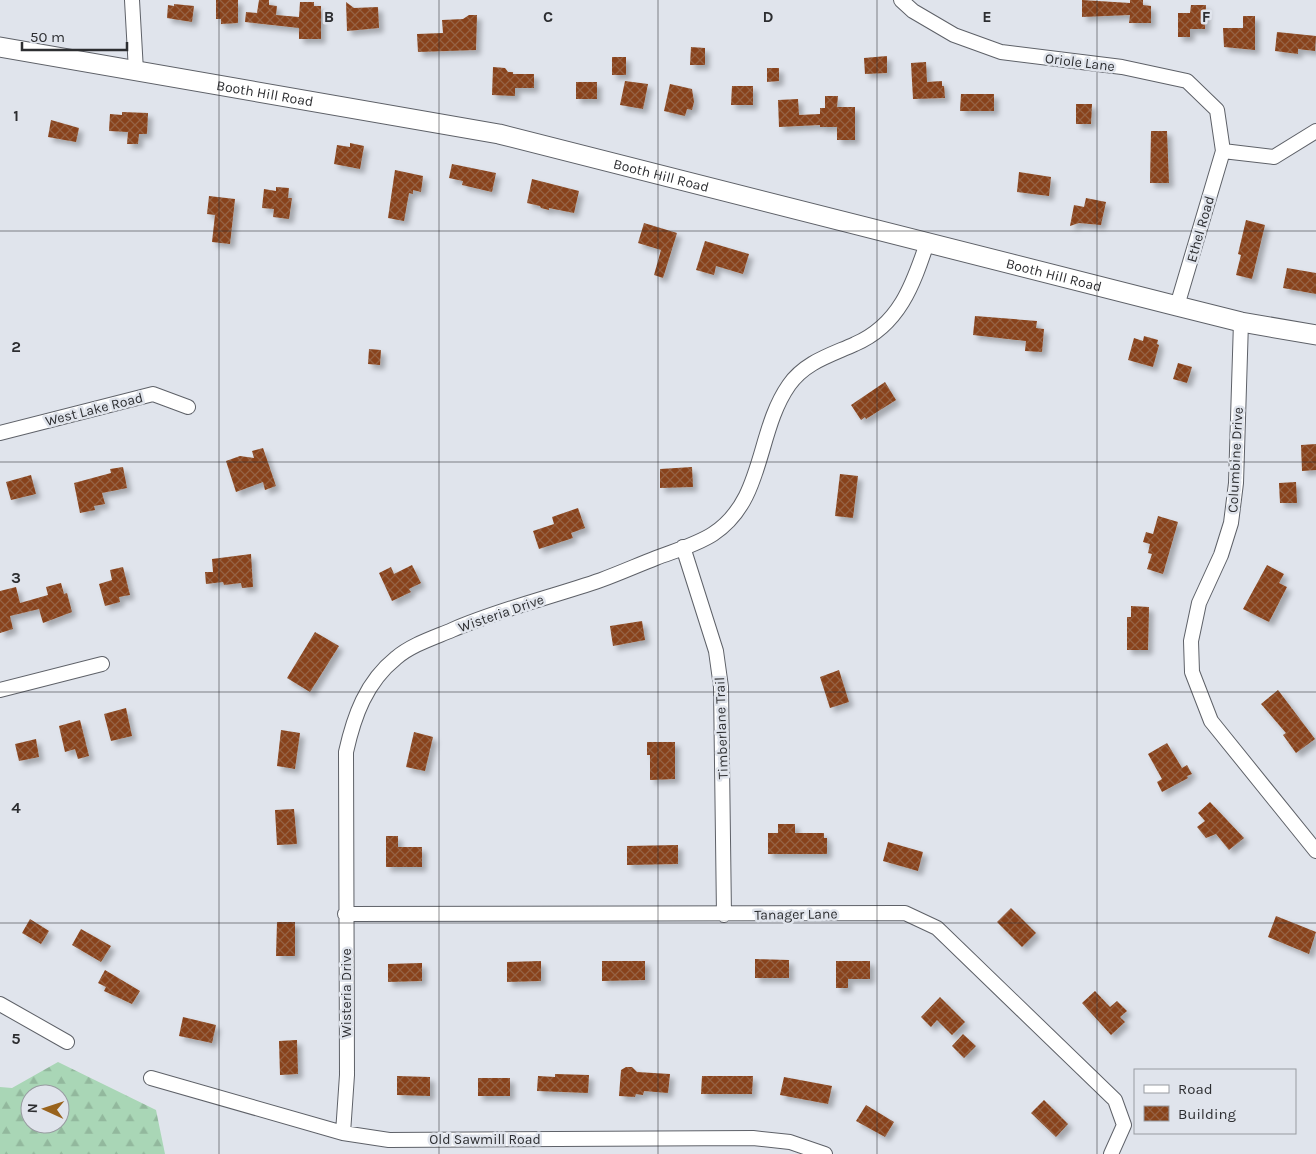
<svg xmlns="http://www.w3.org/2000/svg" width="1316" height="1154" viewBox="0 0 1316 1154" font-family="Karla,sans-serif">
<defs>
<pattern id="forest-firs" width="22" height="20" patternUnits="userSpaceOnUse" patternTransform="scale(1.25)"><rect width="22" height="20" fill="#a9d6b6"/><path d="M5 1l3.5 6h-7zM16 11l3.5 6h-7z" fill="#92b89d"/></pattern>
<pattern id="building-cross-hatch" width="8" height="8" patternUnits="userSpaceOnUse" patternTransform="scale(1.25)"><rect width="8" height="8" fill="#88431a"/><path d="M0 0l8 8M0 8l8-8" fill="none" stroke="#966244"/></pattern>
<filter id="shadow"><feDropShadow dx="4.5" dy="4.5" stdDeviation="2.5" flood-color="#0004"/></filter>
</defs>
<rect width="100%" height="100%" fill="#e0e4ec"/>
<!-- forest -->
<path fill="url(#forest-firs)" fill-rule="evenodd" d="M58,1062L156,1110L165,1154H0V1087L12,1088ZM30,1094H60V1124H30Z"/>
<!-- building -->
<path fill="url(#building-cross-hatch)" filter="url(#shadow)" d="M216,0H238V23L221,24V19H216Z
M259,0H269V5L277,6L276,15L299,17L300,2H314V6H321V39H299V28L245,22L246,12L257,13Z
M1082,0L1130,3V0H1143V5L1151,6V23H1129L1130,15L1082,17Z
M346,2L354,8L378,7L379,28L347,31Z
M174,4L194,6L192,22L167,18L168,5L174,6Z
M1191,5H1206L1205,29H1190V37H1178V13H1190Z
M469,15H477L476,50L418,52L417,34L443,33L442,20L463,19Z
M1243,16H1255V50L1224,47L1223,28H1243Z
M1277,32L1316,36L1315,51L1298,49V54L1275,51Z
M691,47L705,48V65H690Z
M887,56V73L865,74L864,58Z
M612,57H626V75H612Z
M926,62L927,82L942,81V86H944L945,98L913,99L911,63Z
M493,67L505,68L508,72H513V74H534V88H515V96L492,95Z
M767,68H779V81L767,82Z
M625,81L648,84L643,109L620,105Z
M576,82H597V99H576Z
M670,84L692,89L694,102L692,110L687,109L685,116L664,111Z
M732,86H753V105H731Z
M961,94H994V111H960Z
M825,96H838L837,107H855V140H837V127H820V125L779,127L778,100L798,99L799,115L820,114V108H825Z
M1076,104H1092L1091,124H1076Z
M122,112L148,113L147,134H139L138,144H127L128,132L109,131L110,114L122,115Z
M51,120L79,128L76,142L48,137Z
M1151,131H1167L1169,183H1150Z
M350,143L364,146L360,169L334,164L337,145L350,147Z
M452,164L496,173L492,192L462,185L463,181L449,178Z
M395,170L423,176L421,192L413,190V194L409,193L404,221L388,218Z
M1019,172L1051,177L1049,196L1017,192Z
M532,179L579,191L574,213L549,208V210L541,208L540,206L527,203Z
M276,187L289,188L288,198H292L289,219L273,217L274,209L262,208L264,189L276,191Z
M209,196L235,199L230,244L212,242L215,215L207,214Z
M1086,198L1106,202L1101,225L1079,223L1070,226L1074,205L1084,207Z
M1246,220L1265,225L1252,279L1236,275L1241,255L1238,254Z
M644,223L677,233L663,278L654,275L661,250L638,243Z
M705,241L749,254L743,274L716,266L714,275L696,270Z
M1287,268L1316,273V294L1283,288Z
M975,316L1037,321L1036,328L1044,329L1042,352L1025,351L1026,341L973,335Z
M1144,336L1158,340L1157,344L1159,345L1153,367L1128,360L1134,338L1143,341Z
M369,349L381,350L380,365L368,364Z
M1178,363L1192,367L1187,383L1173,379Z
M885,382L896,400L866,419L865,417L861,420L851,405Z
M1316,444V470L1302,471L1301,445Z
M263,448L276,486L265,490L263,482L236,492L226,461L240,456L254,458L252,451Z
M123,467L127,488L102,493L105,504L94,506L95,510L80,513L74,483L111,473L110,469Z
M692,467L693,487L660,488V469Z
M840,474L858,476L853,518L835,516Z
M31,475L36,494L11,500L6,482Z
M1296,482L1297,503H1280L1279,483Z
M578,508L585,528L571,533L573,538L539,549L533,531L554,524L552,517Z
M1158,516L1178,522L1163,574L1147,569L1152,554L1148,553L1150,544L1143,542L1146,532L1153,534Z
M251,554L253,587L242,588L241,583L224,585L223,582L206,584L205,572H213L212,559Z
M412,565L421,583L409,589L411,592L392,601L379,573L391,567L394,574Z
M1267,565L1284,574L1279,583L1287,587L1269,622L1243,609Z
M123,567L130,595L119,597L120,602L105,606L99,584L112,580L110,570Z
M61,583L64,594L67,593L72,612L43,623L39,609L10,616L13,629L0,633V591L16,587L20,603L48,595L46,587Z
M1131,606L1149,607L1148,650H1127V617H1131Z
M642,621L645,640L613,646L610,626Z
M315,632L339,646L310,692L287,678Z
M839,670L849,702L830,708L820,677Z
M1278,690L1315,739L1296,753L1283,735L1286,733L1261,704Z
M126,708L132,736L111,741L104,714Z
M80,720L89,756L78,759L75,749L65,752L59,726Z
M281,730L300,733L295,769L277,766Z
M414,732L433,737L425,771L406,767Z
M36,739L39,757L19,761L15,744Z
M647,742H675V779L650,780V755H647Z
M1167,743L1182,768L1187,765L1192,774L1187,776L1188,778L1162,792L1157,782L1162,779L1148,754Z
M1210,802L1244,838L1229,850L1216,834L1206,838L1197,827L1205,821L1198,813Z
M294,809L297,844L277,845L275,810Z
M778,824H795V833H824V838H827V854H768V833H778Z
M386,836H398V847H422V867H386Z
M888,842L923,852L918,871L883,861Z
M678,845V864L627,865V846Z
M1011,908L1036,933L1022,947L997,922Z
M1276,916L1316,932L1309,954L1268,937Z
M30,919L49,931L41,944L22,933Z
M277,922H295V956H276Z
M81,929L111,946L101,962L72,945Z
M755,959L789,960V978H755Z
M541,961V981L507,982V962Z
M602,961H645V980L602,981Z
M836,961H870V979H848V988H836Z
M422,963V981L388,982V964Z
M105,970L140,991L132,1004L104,991L106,987L98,983Z
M1095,991L1110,1007L1117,1001L1127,1011L1120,1017L1125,1022L1111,1035L1082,1003Z
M940,997L965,1022L952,1035L937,1020L931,1027L921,1017Z
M183,1017L216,1025L212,1043L179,1036Z
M963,1034L976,1046L964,1058L952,1046Z
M297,1040L298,1074L280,1075L279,1041Z
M626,1067H632L637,1072L670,1074L668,1093L644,1091L643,1095L636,1094L635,1097L619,1096L621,1070Z
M555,1074L589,1075L588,1093L537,1091L538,1076L555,1077Z
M397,1076L430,1077V1096L397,1095Z
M702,1076H753L752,1094H701Z
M784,1077L832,1086L828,1104L780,1095Z
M478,1078H510V1096H478Z
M1044,1100L1068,1124L1056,1137L1031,1113Z
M866,1105L894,1122L885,1137L856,1121Z"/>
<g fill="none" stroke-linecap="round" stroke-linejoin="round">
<!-- street casing -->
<g stroke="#5e6168" stroke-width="16">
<path id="street" d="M132,0L136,71
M901,0L913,11L954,35L1001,52L1122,67L1187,81L1217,110L1223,151L1177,306
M1223,151L1274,157L1316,131
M1241,322L1236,483L1231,523L1221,555L1199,603L1191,641L1192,672L1211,721L1316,851
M0,433L153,394L188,407
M683,547L716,651L721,687L724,915
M0,690L102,664
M345,914L905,913L937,928L1115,1100L1124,1125L1111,1154
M0,1004L67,1042
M151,1078L343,1133L389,1140L753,1138L790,1142L825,1154
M343,1133L347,1075L346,752C354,716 366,682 396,658C411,645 433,638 452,630C500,609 552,597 601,580C620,573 638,565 656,558C674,551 696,545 713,534C765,500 756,432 789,385C805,362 831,355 855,344C899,325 913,285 927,243"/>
</g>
<!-- secondary casing -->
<g stroke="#5e6168" stroke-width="21">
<g id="secondary">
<path id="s1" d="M0,47L499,134L1177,306L1241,322L1316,335"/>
</g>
</g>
<!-- street -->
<use href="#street" stroke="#fff" stroke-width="14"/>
<!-- secondary -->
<use href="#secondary" stroke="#fff" stroke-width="19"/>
</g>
<!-- grid -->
<path fill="none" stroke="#2d2e31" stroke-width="1" stroke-opacity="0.55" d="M219,0V1154M439,0V1154M658,0V1154M877,0V1154M1097,0V1154M0,231H1316M0,462H1316M0,692H1316M0,923H1316"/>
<g text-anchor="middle" stroke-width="5" stroke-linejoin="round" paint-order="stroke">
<!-- street labels -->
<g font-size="14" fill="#2d2e31" stroke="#e0e4ec">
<text transform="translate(1080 62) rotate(7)" y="5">Oriole Lane</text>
<text dy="5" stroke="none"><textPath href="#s1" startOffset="269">Booth Hill Road</textPath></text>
<text dy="5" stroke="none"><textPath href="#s1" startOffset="674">Booth Hill Road</textPath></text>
<text transform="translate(1200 229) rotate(-74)" y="5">Ethel Road</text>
<text dy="5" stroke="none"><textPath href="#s1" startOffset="1079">Booth Hill Road</textPath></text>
<text transform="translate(94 409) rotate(-14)" y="5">West Lake Road</text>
<text transform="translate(1235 460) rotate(-87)" y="5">Columbine Drive</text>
<text transform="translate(501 613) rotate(-19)" y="5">Wisteria Drive</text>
<text transform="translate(721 728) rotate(-92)" y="5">Timberlane Trail</text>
<text transform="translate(796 914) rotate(-1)" y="5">Tanager Lane</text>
<text transform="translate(346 993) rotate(-90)" y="5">Wisteria Drive</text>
<text x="485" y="1144">Old Sawmill Road</text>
</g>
</g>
<g font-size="16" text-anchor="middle" font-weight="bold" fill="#2d2e31" stroke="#e0e4ec" stroke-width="5" stroke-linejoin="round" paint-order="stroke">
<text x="329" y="22">B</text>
<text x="548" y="22">C</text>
<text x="768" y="22">D</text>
<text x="987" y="22">E</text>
<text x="1206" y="22">F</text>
<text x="16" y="121">1</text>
<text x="16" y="352">2</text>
<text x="16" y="583">3</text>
<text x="16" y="813">4</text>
<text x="16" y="1044">5</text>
</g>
<!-- legend -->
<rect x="1134" y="1069" width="162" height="65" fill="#e0e4ec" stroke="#989ba1"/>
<rect x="1144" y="1085" width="25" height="8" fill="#ffffff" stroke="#989ba1"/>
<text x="1178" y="1094" font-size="15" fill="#2d2e31">Road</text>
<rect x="1144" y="1106" width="25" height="15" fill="url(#building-cross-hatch)" stroke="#989ba1"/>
<text x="1178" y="1119" font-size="15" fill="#2d2e31">Building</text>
<!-- north arrow -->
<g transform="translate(45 1109) rotate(273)"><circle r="24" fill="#e0e4ec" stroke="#989ba1"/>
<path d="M0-4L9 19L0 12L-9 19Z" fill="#99631c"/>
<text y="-8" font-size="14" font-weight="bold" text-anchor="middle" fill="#2d2e31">N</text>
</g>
<!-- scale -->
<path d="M22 42v8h105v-8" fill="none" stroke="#2d2e31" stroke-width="2.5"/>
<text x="30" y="42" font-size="15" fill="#2d2e31" stroke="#e0e4ec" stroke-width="4" paint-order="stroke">50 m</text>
</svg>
